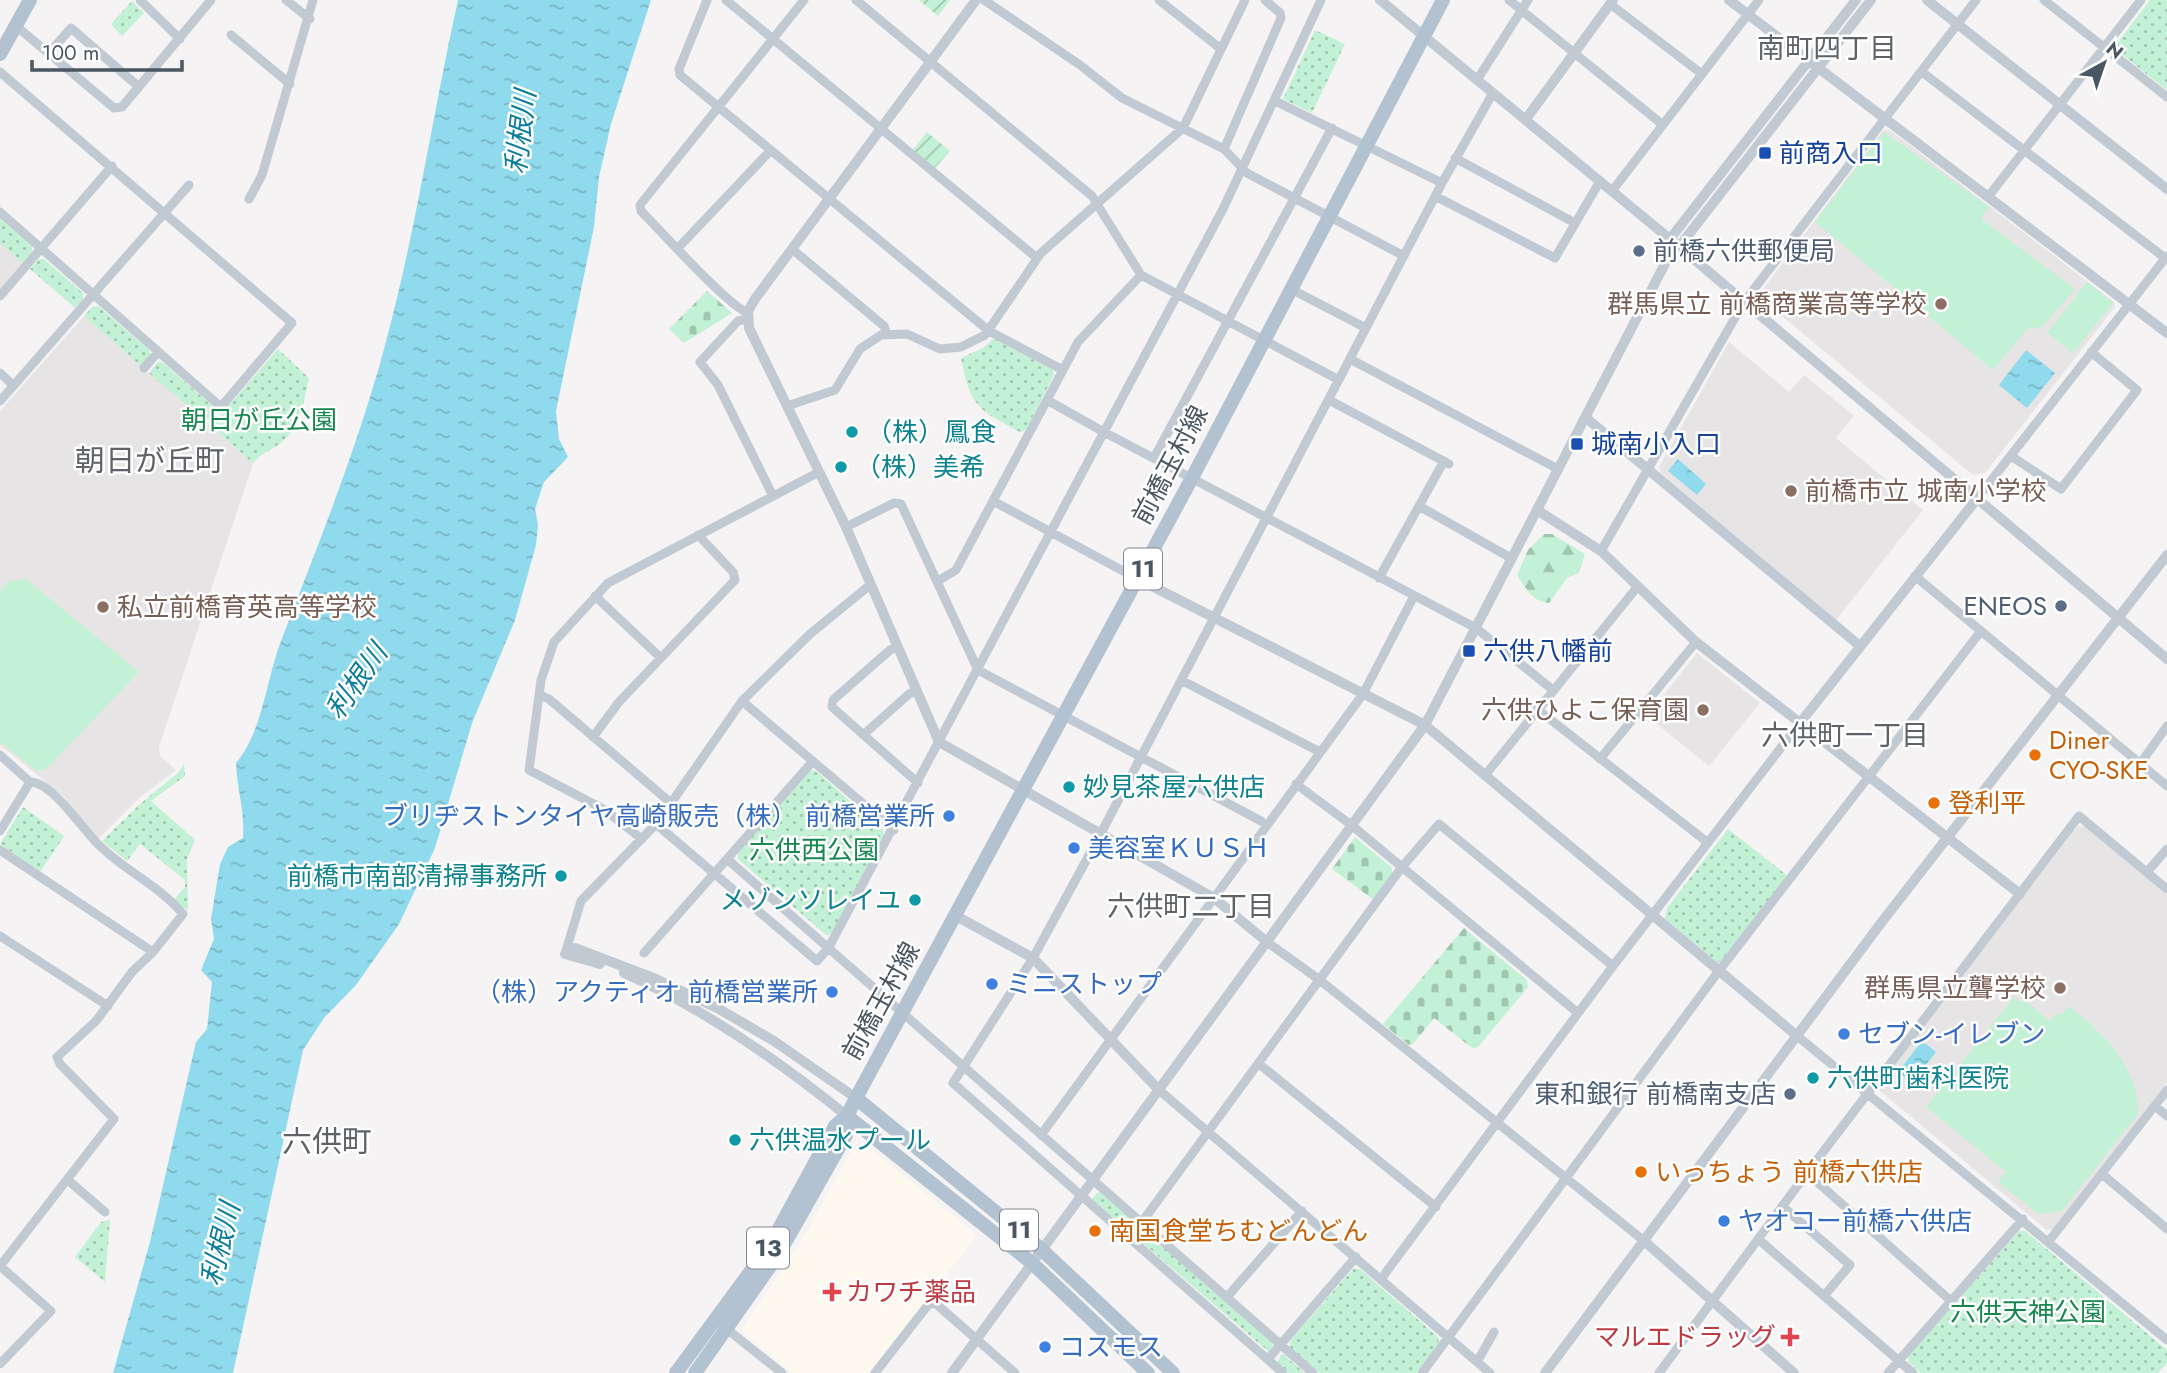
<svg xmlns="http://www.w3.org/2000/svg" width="2167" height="1373" viewBox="0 0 2167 1373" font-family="Jost,'Noto Sans JP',sans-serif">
<defs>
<pattern id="grass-dots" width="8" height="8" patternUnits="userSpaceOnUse" patternTransform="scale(1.75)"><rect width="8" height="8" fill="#c3f1d5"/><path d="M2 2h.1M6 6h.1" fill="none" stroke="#a0c6b0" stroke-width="1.8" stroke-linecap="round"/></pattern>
<pattern id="forest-firs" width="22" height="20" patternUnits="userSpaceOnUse" patternTransform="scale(1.75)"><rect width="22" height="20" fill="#c3f1d5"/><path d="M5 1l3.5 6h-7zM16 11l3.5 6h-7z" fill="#a0c6b0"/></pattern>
<pattern id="cemetery-stones" width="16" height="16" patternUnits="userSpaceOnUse" patternTransform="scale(1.75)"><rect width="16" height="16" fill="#c3f1d5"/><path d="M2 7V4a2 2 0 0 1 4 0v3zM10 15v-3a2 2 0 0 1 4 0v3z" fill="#a0c6b0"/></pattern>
<pattern id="garden-furrows" width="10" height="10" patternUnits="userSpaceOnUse" patternTransform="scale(1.75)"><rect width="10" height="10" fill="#c3f1d5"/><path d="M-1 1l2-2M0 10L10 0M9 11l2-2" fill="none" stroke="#a0c6b0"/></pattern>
<pattern id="water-ripples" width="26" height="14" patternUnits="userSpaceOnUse" patternTransform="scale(1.75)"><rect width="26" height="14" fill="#90daee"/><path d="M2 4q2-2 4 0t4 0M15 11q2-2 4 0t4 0" fill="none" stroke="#78b4c4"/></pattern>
</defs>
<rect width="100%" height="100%" fill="#f5f3f3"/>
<!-- commercial -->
<path fill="#fdf9ef" d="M868,1147L977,1235L869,1373H792L741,1331L801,1242L851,1151Z"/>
<!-- education -->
<path fill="#e6e4e5" d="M1883,130H1890L2114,302L2115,307L1985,473L1973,475L1758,296Z
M0,243L22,263L0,289Z
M84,316L253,463L159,747L160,756L176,770L139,798L98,839L66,802L67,799L0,745V411Z
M1729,342L1789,392L1804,375L1854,416L1836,438L1923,510L1836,620L1660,472L1659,467Z
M1697,653L1760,703L1709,766L1647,716Z
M2078,826L2087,827L2167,895V1082L2053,1229L2047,1230L1879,1090L1878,1084Z"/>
<!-- grass -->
<path fill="url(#grass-dots)" d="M2150,0H2167V90L2116,50L2115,46Z
M132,1L144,13L122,36L111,24Z
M1315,30L1345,44L1312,113L1283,99Z
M0,218L32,246V252L22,263L0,243Z
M39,259H44L83,293V299L75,308L30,269Z
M98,306L149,350L150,355L141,366L84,316L92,307Z
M994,338L1053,370L1054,375L1026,430L1020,432C978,410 970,406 961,358L983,348Z
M278,349L309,378C304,402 299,434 275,447C266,453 260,455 253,463L211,426Z
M158,362H162L215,408V412L206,422L149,373Z
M184,764L185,776L151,801L195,840L187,859L188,910L173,901L185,887V880L140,844L127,861L102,841L140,804L179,772Z
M810,770L816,771L883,830L884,835L832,934L826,935L738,859V853Z
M23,807L64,836L40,872L0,844Z
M1728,829L1788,876L1723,961L1717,962L1665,919L1667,908Z
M1100,1191L1273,1344L1269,1352L1092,1199Z
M110,1220L105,1282L75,1257L101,1222Z
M2019,1231H2025L2167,1350V1363L2158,1373H1921L1909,1362L1908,1356Z
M1353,1269H1360L1438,1337L1439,1343L1416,1373H1320L1290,1347V1341Z
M1281,1354L1284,1355L1305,1373H1289L1278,1363Z"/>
<!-- forest -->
<path fill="url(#forest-firs)" d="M1544,534H1552L1585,554L1579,573L1567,578L1549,603C1532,602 1526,588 1517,575L1528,550Z"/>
<!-- cemetery -->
<path fill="url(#cemetery-stones)" d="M707,291L732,313L684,343L669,329Z
M1355,837L1392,868V874L1374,900L1332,869Z
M1464,928L1527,980L1528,987L1478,1047L1472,1048L1434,1018L1413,1044L1409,1045L1383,1024Z"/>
<!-- garden -->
<path fill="url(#garden-furrows)" d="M919,0H950L938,16Z
M927,132L950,151L933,170L911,152Z"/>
<!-- pitch -->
<path fill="#c3f1d5" d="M1884,132L1989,207L1981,219L2075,289L2042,327L2027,329L1993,370L1815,222Z
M2087,282L2113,303L2073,353L2047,333Z
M26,579L139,672L45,770H35L0,742V592L8,581Z
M2014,997L2021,1003L2024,1000L2050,1021L2057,1013L2061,1015L2069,1006C2103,1033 2139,1067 2138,1114L2062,1211L2038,1214L1998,1182L2006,1172L1926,1107Z"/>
<!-- water -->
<path fill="url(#water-ripples)" d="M458,0H651L611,124L599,177L594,227L556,411L559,439L568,457L544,482L535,509L538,525L536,545L515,620L472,723L435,848L399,924L356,985L324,1018L303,1050L233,1373H113L150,1242L196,1042L207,1029L212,982L201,970L214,939L211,919L220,864L228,847L243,838C245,812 237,789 236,763C263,731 266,680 281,641C321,537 363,434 390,326C418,218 434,108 458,0Z
M2026,350L2055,373L2027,408L1999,385Z
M1678,459L1706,484L1697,495L1668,471Z
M1922,1041L1936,1052L1912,1083L1898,1072Z"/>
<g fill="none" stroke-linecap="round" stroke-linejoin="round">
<!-- minor -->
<path stroke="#c1cad2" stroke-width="9" d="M140,0L180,39
M286,0L310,19
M707,0L679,69L680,75L989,331L1063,370
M726,0L1037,258
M856,0L1092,196L1141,275L1078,342L956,570L938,581
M984,0L1080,65L1122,98L1224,149L1247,173L1404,256
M1159,0L1221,49
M1509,0L1663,125
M2044,0L2167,97
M1610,4L1702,74
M16,26L114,108L122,107L211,0
M231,35L290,84
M49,53L71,28L139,87
M0,72L292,323L221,407L0,212
M1922,72L2165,258
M1477,80L1528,0
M1275,101L1442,183
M1224,149L1281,18L1280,13L1265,0
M1455,158L1575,223
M1612,191L1759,0
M1435,196L1555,258L1600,181
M1988,197L2141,0
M249,199L262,175L313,0
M678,248L771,150
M792,249L884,326L887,334
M1141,275L1339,380
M1289,288L1366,328
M0,296L112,166
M748,313C728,306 660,230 641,211L640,205L804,0
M747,319L738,321L700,362L718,385L773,496
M1350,359L1558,469
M144,368L158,352
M0,373L13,385
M1047,400L1102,431L1476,628L1553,690
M1329,400L1449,464
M0,401L189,185
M787,406L835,390L860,349L881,335L907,334L940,349L961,347L985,335L1041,253L1183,128L1245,0
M2011,456L2061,489L2137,390L2091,352
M1154,458L1332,128
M1976,500L2167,256
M993,501L1138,579
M1419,506L1511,558
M846,527L894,503L901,504L978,670L1261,821
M1601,551L1744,302L1976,0
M1915,576L2167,786
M1379,578L1444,461
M595,596L661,658
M897,647L890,650L833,700L832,707L918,783
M1181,680L1320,752
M540,695L549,699L671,803
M742,701L894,830
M1537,709L1707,842
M863,735L909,694L916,691
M593,737L619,702L735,580L733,572L698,535
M0,755L30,782L0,831
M1600,759L1696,642
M812,762L727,859L1313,1373
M2140,764L2167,726
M1486,774L1638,586
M1296,784L1350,824L1578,1013
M656,824L817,961L829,947L1223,209L1321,0
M642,839L605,810L529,770L541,680L554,642L608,583L819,472
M0,850L153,952
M2147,872L2167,849
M0,936L108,1006
M1267,942L1321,981L1643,1240
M644,953L727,859
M565,954L581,901L658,822L742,701L810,634L870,585
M1796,1035L2167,1340
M1259,1064L1436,1207
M1159,1090L1490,1373
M2155,1106L2167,1116
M1041,1135L1363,694L1414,596
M1807,1173L1951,1301
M2102,1174L2167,1229
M69,1181L105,1212
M1782,1206L1850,1265L1824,1296
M1142,1222L1402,867L1439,824L1613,966
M1758,1239L1913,1373
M2049,1241L2167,1090
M1381,1279L1613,966L1800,723
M1227,1297L1302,1211
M723,1326L782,1373
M1268,1359L1356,1257
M1477,1362L1494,1332
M0,1364L51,1311L0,1266L114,1119L60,1064L57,1057L96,1021L132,972L153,952L183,914C159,885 121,869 96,842C81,827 52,782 30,782
M875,1373L928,1305L935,1303L1015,1373
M1283,1373L953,1083L1033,958L1100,835L1442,183L1493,93
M1422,1373L1718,972L1981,631
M1659,1373L1807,1173L2079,816L2167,889
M1888,1373L2023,1219"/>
<!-- tertiary -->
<path stroke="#c1cad2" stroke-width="10" d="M976,0L755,299L748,311L749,328L846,527L939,742L1214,898L1267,942
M1380,0L1670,239L2167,659
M1729,0L2167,333
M1927,0L2167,189
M1526,119L1613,0
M1675,252L1871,0
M1585,417L1860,646
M1537,510L1601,551L1696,642L2020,894
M1138,579L1425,725L1796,1035
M1800,723L1976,500
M956,916L1033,958L1159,1090
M565,954L575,948L656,979L719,1009L774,1041L856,1098
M565,954L600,964
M624,973C705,1009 779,1061 847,1116
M1643,1240L1794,1373
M952,1373L1425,725L1668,258L1670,239L1856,0
M1545,1373L1881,923L2167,555"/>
<!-- primary -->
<path stroke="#b3c2d1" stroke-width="14" d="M0,54L30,0
M856,1098L1041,1249L1173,1373
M847,1116L1032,1263L1148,1373
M676,1373L770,1245L835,1126L847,1116
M695,1373L778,1255L846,1135L847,1116L856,1098L1192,478L1443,0"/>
</g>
<!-- markers -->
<g fill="#1a4fb4" stroke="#fff" stroke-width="2.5">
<rect x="1758" y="146" width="14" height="14" rx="3.5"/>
<rect x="1570" y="437" width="14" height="14" rx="3.5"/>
<rect x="1462" y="644" width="14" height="14" rx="3.5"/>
</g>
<g fill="#5c6f8a" stroke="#fff" stroke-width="2.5">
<circle cx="1639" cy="251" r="7"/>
<circle cx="2061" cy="606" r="7"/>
<circle cx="1790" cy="1094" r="7"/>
</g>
<g fill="#8d6e63" stroke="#fff" stroke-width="2.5">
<circle cx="1941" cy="304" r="7"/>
<circle cx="1791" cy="491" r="7"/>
<circle cx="103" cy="607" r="7"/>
<circle cx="1703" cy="710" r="7"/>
<circle cx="2060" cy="988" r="7"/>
</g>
<g fill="#0f9aa8" stroke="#fff" stroke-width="2.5">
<circle cx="852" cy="432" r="7"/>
<circle cx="841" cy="467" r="7"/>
<circle cx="1069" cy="787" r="7"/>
<circle cx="561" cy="876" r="7"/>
<circle cx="915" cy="900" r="7"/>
<circle cx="1813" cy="1078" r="7"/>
<circle cx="735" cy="1140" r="7"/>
</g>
<g fill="#e8710a" stroke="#fff" stroke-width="2.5">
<circle cx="2035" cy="755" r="7"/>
<circle cx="1934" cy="803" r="7"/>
<circle cx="1641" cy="1172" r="7"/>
<circle cx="1095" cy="1231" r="7"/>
</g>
<g fill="#3f7fe0" stroke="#fff" stroke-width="2.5">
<circle cx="949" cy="816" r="7"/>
<circle cx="1074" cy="848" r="7"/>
<circle cx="992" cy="984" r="7"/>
<circle cx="832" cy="992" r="7"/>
<circle cx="1844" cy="1034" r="7"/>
<circle cx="1724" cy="1221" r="7"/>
<circle cx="1045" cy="1347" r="7"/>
</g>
<g fill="#e0444e" stroke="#fff" stroke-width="2.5">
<path d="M828.5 1281.5h7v7h7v7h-7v7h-7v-7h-7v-7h7z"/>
<path d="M1786.5 1326.5h7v7h7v7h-7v7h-7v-7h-7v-7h7z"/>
</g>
<g text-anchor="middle" stroke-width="5" stroke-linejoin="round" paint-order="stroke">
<!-- shield labels -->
<g fill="#fff" stroke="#808990" stroke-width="2">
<rect x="1124" y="548.5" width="38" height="41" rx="5"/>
<rect x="1000" y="1209.5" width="38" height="41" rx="5"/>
<rect x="747" y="1227.5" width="42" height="41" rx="5"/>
</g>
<g font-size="24" font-weight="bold" fill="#4a5661">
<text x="1143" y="577">11</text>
<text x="1019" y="1238">11</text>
<text x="768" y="1256">13</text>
</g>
<!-- transit labels -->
<g font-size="26" fill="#164399" stroke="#fff" text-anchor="start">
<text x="1779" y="162">前商入口</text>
<text x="1591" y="453">城南小入口</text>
<text x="1483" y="660">六供八幡前</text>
</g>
<!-- service labels -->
<g font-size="26" fill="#4e5e75" stroke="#fff" text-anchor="end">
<text x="1653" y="260" text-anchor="start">前橋六供郵便局</text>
<text x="2047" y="615">ENEOS</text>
<text x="1776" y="1103">東和銀行 前橋南支店</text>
</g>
<!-- education labels -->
<g font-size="26" fill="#785e54" stroke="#fff" text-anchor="end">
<text x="1927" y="313">群馬県立 前橋商業高等学校</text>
<text x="1805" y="500" text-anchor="start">前橋市立 城南小学校</text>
<text x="117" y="616" text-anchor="start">私立前橋育英高等学校</text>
<text x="1689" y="719">六供ひよこ保育園</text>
<text x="2046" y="997">群馬県立聾学校</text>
</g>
<!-- park labels -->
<g font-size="26" fill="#17864f" stroke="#fff">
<text x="259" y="429">朝日が丘公園</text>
<text x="814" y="859">六供西公園</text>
<text x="2028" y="1321">六供天神公園</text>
</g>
<!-- culture labels -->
<g font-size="26" fill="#0d838f" stroke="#fff" text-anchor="start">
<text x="866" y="441">（株）鳳食</text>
<text x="855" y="476">（株）美希</text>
<text x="1083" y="796">妙見茶屋六供店</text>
<text x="547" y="885" text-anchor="end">前橋市南部清掃事務所</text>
<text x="901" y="909" text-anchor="end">メゾンソレイユ</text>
<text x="1827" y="1087">六供町歯科医院</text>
<text x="749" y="1149">六供温水プール</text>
</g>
<!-- street labels -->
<g font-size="26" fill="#4a5661" stroke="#fff">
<text transform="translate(1170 465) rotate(-62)" y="9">前橋玉村線</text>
<text transform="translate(881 1001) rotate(-61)" y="9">前橋玉村線</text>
</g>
<!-- food labels -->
<g font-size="26" fill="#c56008" stroke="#fff" text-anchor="start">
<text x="2049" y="749">Diner<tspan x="2049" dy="30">CYO-SKE</tspan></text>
<text x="1948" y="812">登利平</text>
<text x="1655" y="1181">いっちょう 前橋六供店</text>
<text x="1109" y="1240">南国食堂ちむどんどん</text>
</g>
<!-- shop labels -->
<g font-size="26" fill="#366cbe" stroke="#fff" text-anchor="start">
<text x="935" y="825" text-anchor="end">ブリヂストンタイヤ高崎販売（株） 前橋営業所</text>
<text x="1088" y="857">美容室ＫＵＳＨ</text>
<text x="1006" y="993">ミニストップ</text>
<text x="818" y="1001" text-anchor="end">（株）アクティオ 前橋営業所</text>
<text x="1858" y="1043">セブン-イレブン</text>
<text x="1738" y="1230">ヤオコー前橋六供店</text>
<text x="1059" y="1356">コスモス</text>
</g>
<!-- health labels -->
<g font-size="26" fill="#be3a42" stroke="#fff" text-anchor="start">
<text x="846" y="1301">カワチ薬品</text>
<text x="1776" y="1346" text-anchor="end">マルエドラッグ</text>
</g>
<!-- neighbourhood labels -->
<g font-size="28" fill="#5f6368" stroke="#fff">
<text x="1827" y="58">南町四丁目</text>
<text x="1845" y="745">六供町一丁目</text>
<text x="1191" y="916">六供町二丁目</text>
</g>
<!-- water labels -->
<g font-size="28" font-style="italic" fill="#0c7c9b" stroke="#fff">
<text transform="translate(520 132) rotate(-83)" y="10">利根川</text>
<text transform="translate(356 681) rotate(-55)" y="10">利根川</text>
<text transform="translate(220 1244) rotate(-76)" y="10">利根川</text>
</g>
<!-- quarter labels -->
<g font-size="30" fill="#5f6368" stroke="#fff">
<text x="150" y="471">朝日が丘町</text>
<text x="327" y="1152">六供町</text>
</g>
</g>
<!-- north arrow -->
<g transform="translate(2104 63) rotate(40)" stroke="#ffffff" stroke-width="5" paint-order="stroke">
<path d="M0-5L12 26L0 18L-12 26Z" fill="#4a5661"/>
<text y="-10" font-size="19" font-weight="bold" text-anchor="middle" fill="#4a5661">N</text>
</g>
<!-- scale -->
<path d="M32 60v10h150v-10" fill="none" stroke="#4a5661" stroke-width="3.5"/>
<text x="42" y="60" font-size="21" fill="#4a5661" stroke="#ffffff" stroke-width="5" paint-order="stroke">100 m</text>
</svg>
